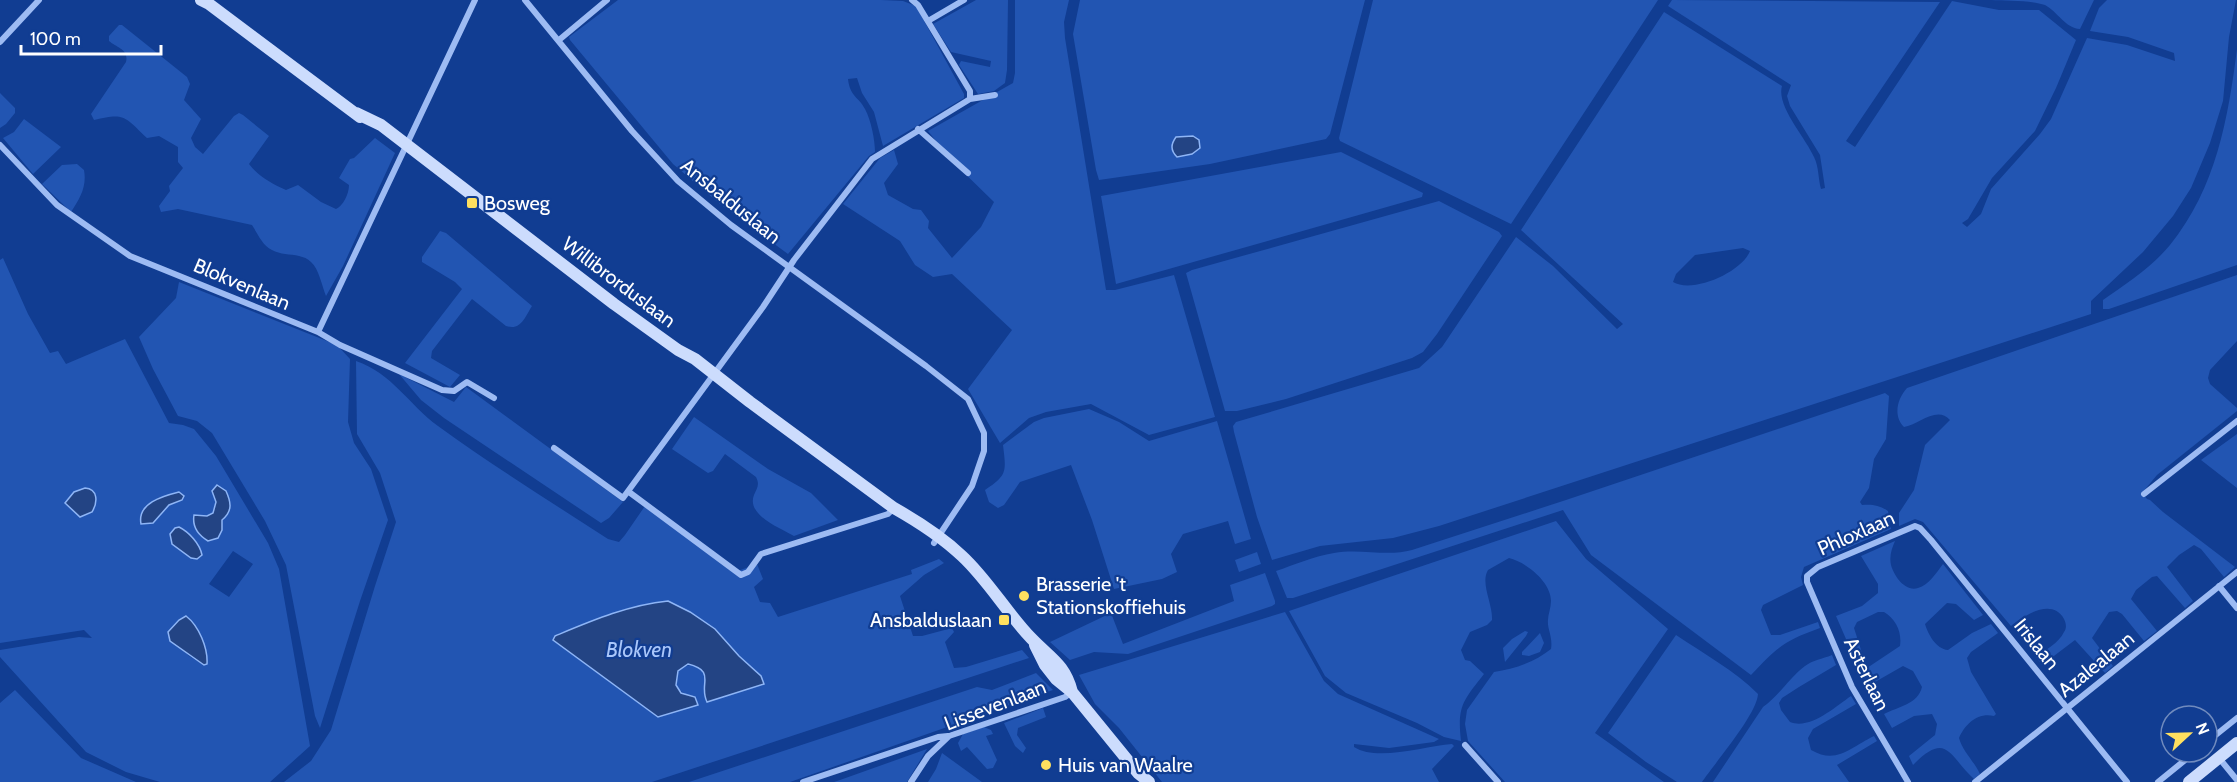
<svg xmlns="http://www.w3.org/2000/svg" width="2237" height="782" viewBox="0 0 2237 782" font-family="Cabin,sans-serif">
<rect width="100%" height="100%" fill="#113d92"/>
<!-- green -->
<path fill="#2255b2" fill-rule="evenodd" d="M618,0H881L903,1L916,6L964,94V98L883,146L874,112L862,93L857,78L848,79C850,97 859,97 865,109C871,120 875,140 875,152L869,156L788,254L720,204L673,164L570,40L569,37Z
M976,0H1008L1007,70L1005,83L994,91L978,94L959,65L961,61L990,67L991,61L951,52L933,24Z
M1015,0H1069L1064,22L1065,38L1106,290H1115L1174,275L1215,417L1149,435L1091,404L1046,412L1029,418L1000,443L968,389L1012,330L952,274L933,277L915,265L900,241L843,204L880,158L894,150L898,164L884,183L888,195L913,209L921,210L929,221L928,228L952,258L981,227L994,202L953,162L928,131L1013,83L1015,73Z
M1080,0H1365L1330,134L1326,139L1210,164L1099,180L1096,170L1073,34Z
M1373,0H1658L1511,224L1340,141L1339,138Z
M1672,0L1940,2L1846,141L1855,147L1952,1L1999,10H2039L2076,40L2056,88L2035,131L1992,178L1968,219L1962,223L1967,227L1981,214L1991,189L2040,134L2051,119L2087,38L2127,45L2175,61L2174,53L2128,37L2090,31L2099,8L2107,0H2236L2229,37L2223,101L2210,143L2191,188L2173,216L2143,252L2091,301V314L1439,526L1393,538L1320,546L1272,560L1257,517L1234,432L1233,426L1236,422L1419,368L1442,347L1516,237L1553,266L1617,329L1623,324L1521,230L1664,12L1782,86C1776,106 1806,138 1814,157C1819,167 1818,178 1821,189L1825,188L1820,155L1790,106L1787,96L1791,85L1668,6ZM1743,248L1750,251C1742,272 1693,294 1673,282L1676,274L1695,255Z
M1991,0H2094L2080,29C2065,28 2058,12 2045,5C2031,0 2007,1 1991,0Z
M119,25H122L187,77L190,84L184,100L201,119L191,138L195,147L203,154L234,116L239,113L243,115L269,136L249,164C258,176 272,184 286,190L298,185L321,202L336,209C343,206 349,194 349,185L339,178L350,159L354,158L375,138L395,153L343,266L326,296C322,286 319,269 311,262C301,252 284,257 272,250C262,245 258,234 252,225L178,209L161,212L159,206L170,191L169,186L183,168L178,162V147L159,136L147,138C125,117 125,112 94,120L91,114L126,62C129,49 117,48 109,41V36Z
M2237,49V265L2109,309H2103V300C2126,284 2152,267 2170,245C2216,188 2228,119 2237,49Z
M0,93L15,108V113L6,124L0,128Z
M24,119L61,147L33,174L3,138L14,132Z
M1341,152L1423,193L1422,197L1116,284L1101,196Z
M77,164L84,170C87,187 80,198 71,212L42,184L62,165Z
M1439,201L1499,232L1502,236L1437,334L1423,352L1412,358L1286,399L1237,411H1225L1186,273L1192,270Z
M440,231L446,233L532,306C525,317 521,331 506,326L472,299L432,351L431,358L460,375L450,387L405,363L462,289L455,282L422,262V257Z
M3,258L28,314L50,353L58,351L66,364L125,339L169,423L183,425L194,429L216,456L268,543L279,569L310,746L270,782H160L126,772L86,752L0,657V650L79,637L92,638L84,630L0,643V260ZM212,491L228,515L222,520V530L207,516L213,513C218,505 215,500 212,491ZM179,493L182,500L169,505L159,517L157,498ZM233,551L253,564L229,597L209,584ZM196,626L206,653L207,664L204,665L189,656L168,632L174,628Z
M2237,275V341L2210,370L2208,378L2210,384L2237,408V411L2157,475L2142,493L2147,499L2150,500L2163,512L2235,567L2224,577L2201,549L2194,545L2179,555L2167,567L2193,601L2185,608L2157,576L2152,577L2136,590L2131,599L2157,631L2144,641L2122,614L2117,611L2109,612L2092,638L2113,666L2105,673L2075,640L2042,665L2036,657C2045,650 2059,643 2064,632C2067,628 2066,623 2064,619C2052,597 2023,616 2011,626L1923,522L1915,519L1899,526V513L1914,490L1925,445L1950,420C1937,405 1918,425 1904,427C1893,416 1897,399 1907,388Z
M179,282L337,345L350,359L348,422L354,443L371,469L388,520L360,601L320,728L315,716L286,565L265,521L212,433L197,421L178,416L153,369L139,337L176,298Z
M356,361C392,373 409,405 438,426C493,466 551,502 608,539L619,542L625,535L645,506L735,572L757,564L763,579L754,587L760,602L770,603L778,617L912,574L911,570L939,559L944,563L924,575L900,596L913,636H922L952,628L954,632L945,642L954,668L966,667L1022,650L1029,658L652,782H284L311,761L331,730L375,586L396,522L380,473L357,434ZM668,601L690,612L761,676L764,684L707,702C706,700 704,695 704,692C704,689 706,686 706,682C708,667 692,663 681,667L675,678L678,689L688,696L658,717L553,640L555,636L629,608Z
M399,374L454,402L466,387L623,502L609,518L601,523L444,418L421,400Z
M1885,393L1889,396L1886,439L1874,459L1869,488L1860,502L1862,505C1872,504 1879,505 1888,511L1891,529L1804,567L1801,577L1803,585L1763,605L1761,610L1771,635H1780L1818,622L1820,628C1784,641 1777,647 1751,675L1591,555L1563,510L1293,598H1287L1276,571C1294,565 1314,556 1334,553C1360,548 1387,557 1412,550L1566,500Z
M1089,409L1119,422L1149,441L1217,421L1251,539L1235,544L1228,521L1183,534L1171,554L1177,572L1162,579L1114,589L1092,520L1071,465L1020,482L1004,505L998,508L989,502L985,490C1008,475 1006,471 1003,445L1034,422L1044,418Z
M694,417L768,469L811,493L838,520L794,536C780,528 746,515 754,495C757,488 760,485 756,477L725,454L713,471L708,473L672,449Z
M2237,434V488L2201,460Z
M1556,521L1586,559L1668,629L1595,733L1664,782H1505L1468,741L1465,724L1467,710L1494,672C1514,669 1535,662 1551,649C1553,637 1547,629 1548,620C1548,614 1551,608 1551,601C1551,582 1526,562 1509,558L1488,570C1480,583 1493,604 1492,620L1487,625L1470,632L1461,650L1465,660L1470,661L1484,674C1463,701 1457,706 1461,741L1444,737L1417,723L1346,693L1325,676L1289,611Z
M1895,541C1892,548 1889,556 1891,565C1894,576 1905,592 1918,588C1929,585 1936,573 1943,564L1983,615L1974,620L1956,604L1947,603L1925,624C1928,634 1936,649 1948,650L1972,633L1991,624L1998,633L1971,652L1967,658L1971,672L1996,714L1994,716C1978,712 1965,724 1959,738C1963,752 1974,761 1980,774L1974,779C1948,755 1947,731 1913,765L1909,756L1935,735L1937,724L1932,714L1914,716L1892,728L1884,714C1898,707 1918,704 1922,687L1913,671L1903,666L1868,686L1861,672L1900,646C1902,632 1896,619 1884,612H1878L1857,622L1854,628L1863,656L1856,662L1836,616L1862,606L1878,593V584L1861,556Z
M1257,552L1261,564L1239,572L1235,560Z
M1265,573L1275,601V604L1272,606L1128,654L1094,652L1070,660L1050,642L1111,613L1123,644L1234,601L1230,585Z
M1285,612L1324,681L1338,694L1439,739L1434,742L1389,748L1354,744V747C1377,762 1425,746 1452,744L1454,746L1432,769L1439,782H1162L1119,728L1095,704L1079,675Z
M1525,631L1528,632L1526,636L1505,662L1503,648L1512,639Z
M1540,633L1544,643L1540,652L1529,656L1522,655V652Z
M1676,635C1704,654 1734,670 1758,694C1757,714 1715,763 1702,782H1677L1646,762L1608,733Z
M1832,655L1836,665L1799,687L1782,698L1779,703L1781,710L1790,722C1810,730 1835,707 1851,696L1856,704L1813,729L1808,738L1811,750C1837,765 1851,747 1874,736L1877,741L1837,765L1849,782H1713L1763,707C1779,696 1789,678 1805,666C1813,660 1822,659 1832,655Z
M1036,673L1053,690L790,782H689L977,687L992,690Z
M15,690L81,758L136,782H0V703Z
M1043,708L1046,717L1018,728L1017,735L1026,748L1023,753L1015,746L1004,723Z
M984,727L991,730L993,734L986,736L997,760L993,768L987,769L967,747L961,751L958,743L963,734Z
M927,749L907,782H834L840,780Z
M942,753L982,782H928L936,769Z"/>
<!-- water -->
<path fill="#234484" stroke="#8eb5f6" stroke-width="1.5" d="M1193,136L1199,140L1200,148L1192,154L1177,157C1170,150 1171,144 1176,137Z
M217,485L226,491C231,502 233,511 222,520V530L218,538L208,541C198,535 192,527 194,515L207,516L213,513L216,502L212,491Z
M85,488C98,489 98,502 92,512L80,517L65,503L74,492Z
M179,492L184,496L182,500L169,505L153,523L141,524C137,503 163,496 179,492Z
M179,527C189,532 200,544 202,555L197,559L191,558L172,544L170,534L175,528Z
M668,601L690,612L715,629L739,656L761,676L764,684L707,702C698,684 717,671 688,664L678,671L676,685L681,693L695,697L698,705L658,717L553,640L555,636C591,621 628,605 668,601Z
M186,616C199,626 208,648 207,664L204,665L170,641L168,632L179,620Z"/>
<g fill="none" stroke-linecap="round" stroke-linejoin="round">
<!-- street -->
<path stroke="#9dbbf3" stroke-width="6" d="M525,0L632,131L678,181L731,225L926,366L968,399L984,433V451L972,486L934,543
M912,0L918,5L970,91V99
M928,21L964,0
M559,40L607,0
M0,42L39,0
M918,129L968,173
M0,145L57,205L130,256L318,332L340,345L442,390L454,391L467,382L494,398
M318,332L475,0
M554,448L623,498L763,307L794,260L872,159L970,99L995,95
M629,492L741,575L748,572L761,554L888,514L894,508
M2144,494L2237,421
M2219,586L2237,608
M2207,742L2237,718
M1465,745L1498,782
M2219,758L2237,780
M803,782L938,737L948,736
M911,782L928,756L949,736L1065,697L1072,692
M1908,782L1852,687L1807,582V576L1818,567L1915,526L1920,528L1931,540L2127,782
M1975,782L2237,572
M2158,782L2195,752"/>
<!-- secondary -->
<path stroke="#ccdcfd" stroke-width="12" d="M201,0L209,4L360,117
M356,113L381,125L614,304L678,350L695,359L750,402L894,508C917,521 942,537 962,556C988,580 1006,612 1031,638C1050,658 1065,664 1072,692
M1035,645L1045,665L1056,679L1072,692L1138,773L1149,782
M2189,782L2237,743"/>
</g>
<!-- markers -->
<g fill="#ffe05f" stroke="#113d92" stroke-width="2">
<rect x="466" y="197" width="12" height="12" rx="3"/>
<circle cx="1024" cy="596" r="6"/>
<rect x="998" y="614" width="12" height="12" rx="3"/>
<circle cx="1046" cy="765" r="6"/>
</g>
<g text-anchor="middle" stroke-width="4.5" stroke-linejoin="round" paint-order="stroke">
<!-- street labels -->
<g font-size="20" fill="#fff" stroke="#113d92">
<text transform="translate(731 201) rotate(39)" y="7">Ansbalduslaan</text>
<text transform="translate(619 282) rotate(37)" y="7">Willibrorduslaan</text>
<text transform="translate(242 284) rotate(23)" y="7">Blokvenlaan</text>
<text transform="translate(1856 533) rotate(-24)" y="7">Phloxlaan</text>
<text transform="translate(2037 644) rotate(51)" y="7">Irislaan</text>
<text transform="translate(2096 664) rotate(-39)" y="7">Azalealaan</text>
<text transform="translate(1867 674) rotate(64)" y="7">Asterlaan</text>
<text transform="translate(995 705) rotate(-21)" y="7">Lissevenlaan</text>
</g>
<!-- poi labels -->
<g font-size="20" fill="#fff" stroke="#113d92" text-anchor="start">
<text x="484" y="210">Bosweg</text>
<text x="1036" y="591">Brasserie 't<tspan x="1036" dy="23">Stationskoffiehuis</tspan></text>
<text x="992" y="627" text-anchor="end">Ansbalduslaan</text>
<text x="1058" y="772">Huis van Waalre</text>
</g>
<!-- water labels -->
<g font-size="21" font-style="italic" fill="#a9c6fa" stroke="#113d92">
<text x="639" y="657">Blokven</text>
</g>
</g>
<!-- north arrow -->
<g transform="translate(2189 734) rotate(68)"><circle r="28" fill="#113d92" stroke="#708bbe" stroke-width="1.5"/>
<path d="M0-4.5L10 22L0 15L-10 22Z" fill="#ffe05f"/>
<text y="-9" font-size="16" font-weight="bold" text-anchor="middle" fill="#ffffff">N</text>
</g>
<!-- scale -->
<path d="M21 45v9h140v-9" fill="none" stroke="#ffffff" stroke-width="3"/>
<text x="30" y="45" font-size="18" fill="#ffffff" stroke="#113d92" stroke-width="4.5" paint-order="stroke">100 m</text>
</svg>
